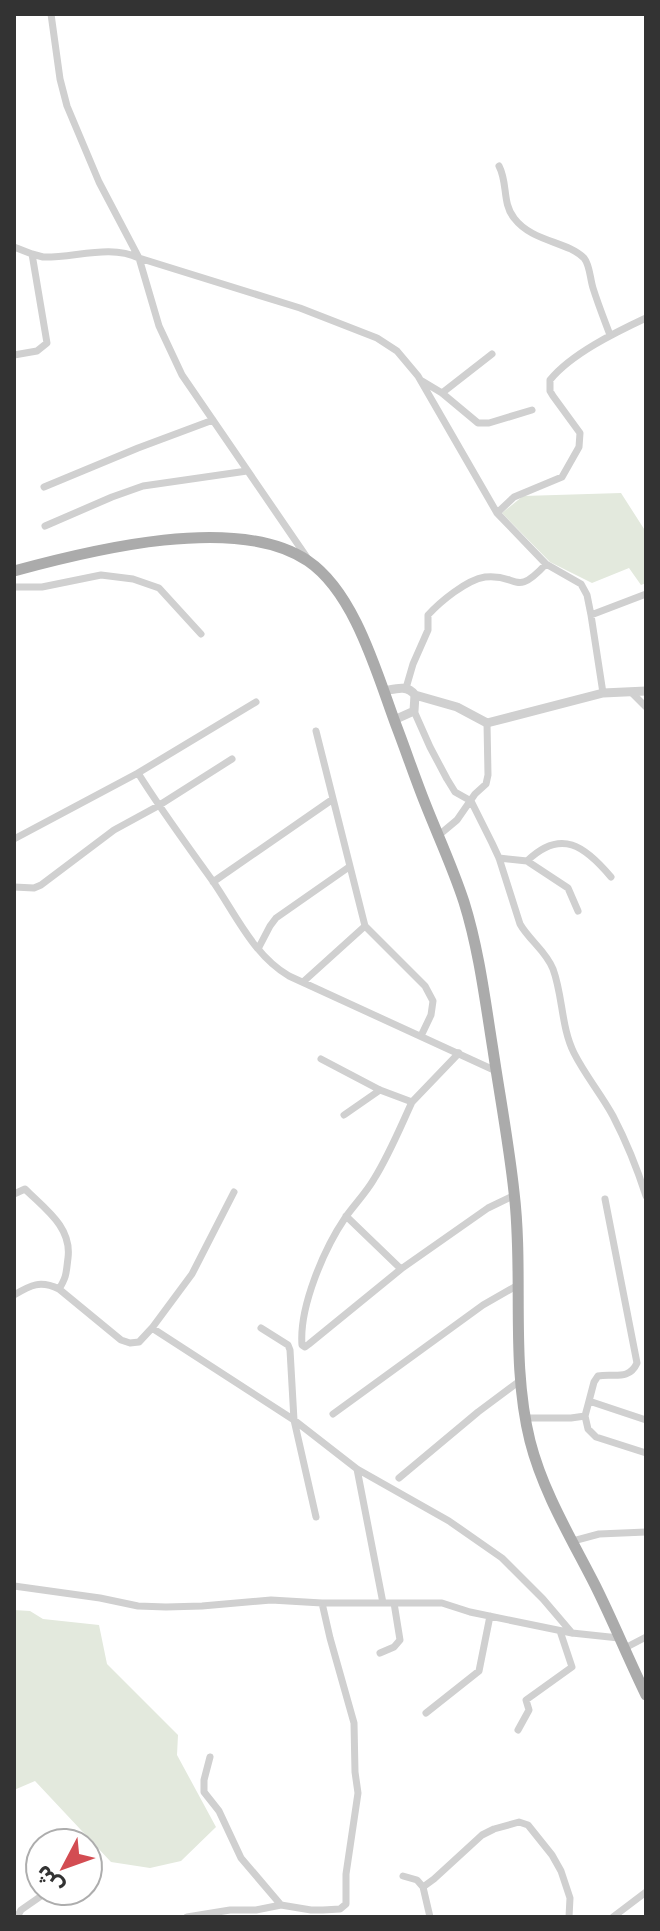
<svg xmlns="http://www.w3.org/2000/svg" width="660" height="1931" viewBox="0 0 660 1931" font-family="Barlow,'Noto Sans Arabic',sans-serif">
<rect width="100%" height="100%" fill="#fff"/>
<!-- green -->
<path fill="#e3e9dd" d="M621,493L646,532V583L641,585L629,568L592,583L550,562L502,513L523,496Z
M14,1610L30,1611L43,1619L99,1625L107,1664L178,1735L177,1755L216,1827L181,1861L150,1868L111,1862L35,1781L14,1790Z"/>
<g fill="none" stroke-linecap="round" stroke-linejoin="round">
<!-- minor -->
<path stroke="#d0d0d0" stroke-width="7" d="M51,14L60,79L67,106L99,182L139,258L159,326L182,375L308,559
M499,166C508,183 502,203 514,218C532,242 567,241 584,258C590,265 590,279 593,288C598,304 604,319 610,335
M14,247L32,254L43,257C74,258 110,244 139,258L300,308L377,338L397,351L418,376L497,513L546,564L581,584L587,595L591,615L603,693
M14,355L37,351L47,343L32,254
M422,381L442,393L478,423H489L532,410
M442,393L492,354
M44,487L138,448L213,420
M497,513L514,497L562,477L579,447L580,433L553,396L550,391V380C571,354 616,332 646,318
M45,526L112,497L143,486L247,471
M14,587H42L101,575L133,579L159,588L201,634
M591,615L646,594
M406,688L413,664L428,630V615C440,602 466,580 485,577C518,573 514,599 546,564
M631,692L646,707
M256,702L138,773C161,810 187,845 212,880C235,913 253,955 289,976L496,1071
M414,711L430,747L447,779L455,792L471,801L492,843L499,858L520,924C529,940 546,951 553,969C563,996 561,1027 574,1053C585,1075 601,1094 613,1116C626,1141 637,1168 646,1196
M316,731L365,926L425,986L433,1001L431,1015L421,1036
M439,835L457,820L475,794L486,784L488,775L487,723
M14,839L138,773
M499,858L527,861L568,888L578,911
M527,861C561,828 585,846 611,877
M213,882L333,799
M14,887L34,888L41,885L114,830L158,806L232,759
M258,949L270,926L276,918L349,867
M303,982L365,926
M321,1059L380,1090L412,1102L459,1053
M412,1102C400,1128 389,1155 374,1179C366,1193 354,1205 345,1218C324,1249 299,1307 302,1345L305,1347L309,1344L401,1269L488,1208L515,1195
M344,1115L380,1090
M14,1194L25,1189C45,1209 72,1227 68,1258C66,1273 67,1276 59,1289
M346,1216L401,1269
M14,1295C31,1285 40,1280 59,1289L121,1340L130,1343L139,1342L152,1328L192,1274L234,1192
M152,1328L294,1420L357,1469L449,1521L502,1558L543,1599L572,1633
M261,1328L288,1345L290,1350L294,1420L316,1517
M589,1401L594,1382L598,1376C613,1373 629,1381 637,1363L605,1199
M333,1414L483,1305L518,1285
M585,1416L588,1429L596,1437L646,1453
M525,1418H571L585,1416L589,1401L646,1420
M357,1469L383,1603
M399,1478L478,1412L521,1380
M573,1541L599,1534L646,1532
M14,1586L100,1598L138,1606L166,1607L202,1606L271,1600L322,1603H442L470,1612L572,1633L619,1638
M623,1649L646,1637
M380,1653L394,1647L400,1640L394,1603
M426,1713L479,1671L490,1616
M518,1730L529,1710L526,1700L572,1667L560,1631
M210,1757L204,1780V1792L219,1811L241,1858L281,1905
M403,1876L417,1880L423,1887
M17,1917L21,1910L44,1894
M187,1917L230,1910H256L281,1905L311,1910H323L340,1909L346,1904V1874L358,1793L355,1772L354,1723L330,1638L322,1603
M430,1917L423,1887L434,1879L482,1835L494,1829L519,1822L528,1825L552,1855L561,1871L570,1898L569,1917
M613,1917L646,1892"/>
<!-- tertiary -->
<path stroke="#d0d0d0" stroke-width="9" d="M384,691C395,689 407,684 415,695L457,707L487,723L603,693L646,691
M394,720L414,711L415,695"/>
<!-- primary -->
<path stroke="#ababab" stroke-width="11" d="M14,571C91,550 238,513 308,561C355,593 377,674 396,725C406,751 415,778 425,803C438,836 453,868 464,902C479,950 485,1000 493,1050C500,1097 509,1145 514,1192C524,1274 510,1361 530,1441C543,1492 571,1538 595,1585C613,1621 628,1658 646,1695"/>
</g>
<!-- border -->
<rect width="660" height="1931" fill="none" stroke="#333333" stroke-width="32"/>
<!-- north arrow -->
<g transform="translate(64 1867) rotate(229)"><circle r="38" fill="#ffffff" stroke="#adadad" stroke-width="2"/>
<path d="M0-6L14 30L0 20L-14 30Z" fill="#d34c52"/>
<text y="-12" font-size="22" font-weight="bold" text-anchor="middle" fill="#333333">ش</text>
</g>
</svg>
